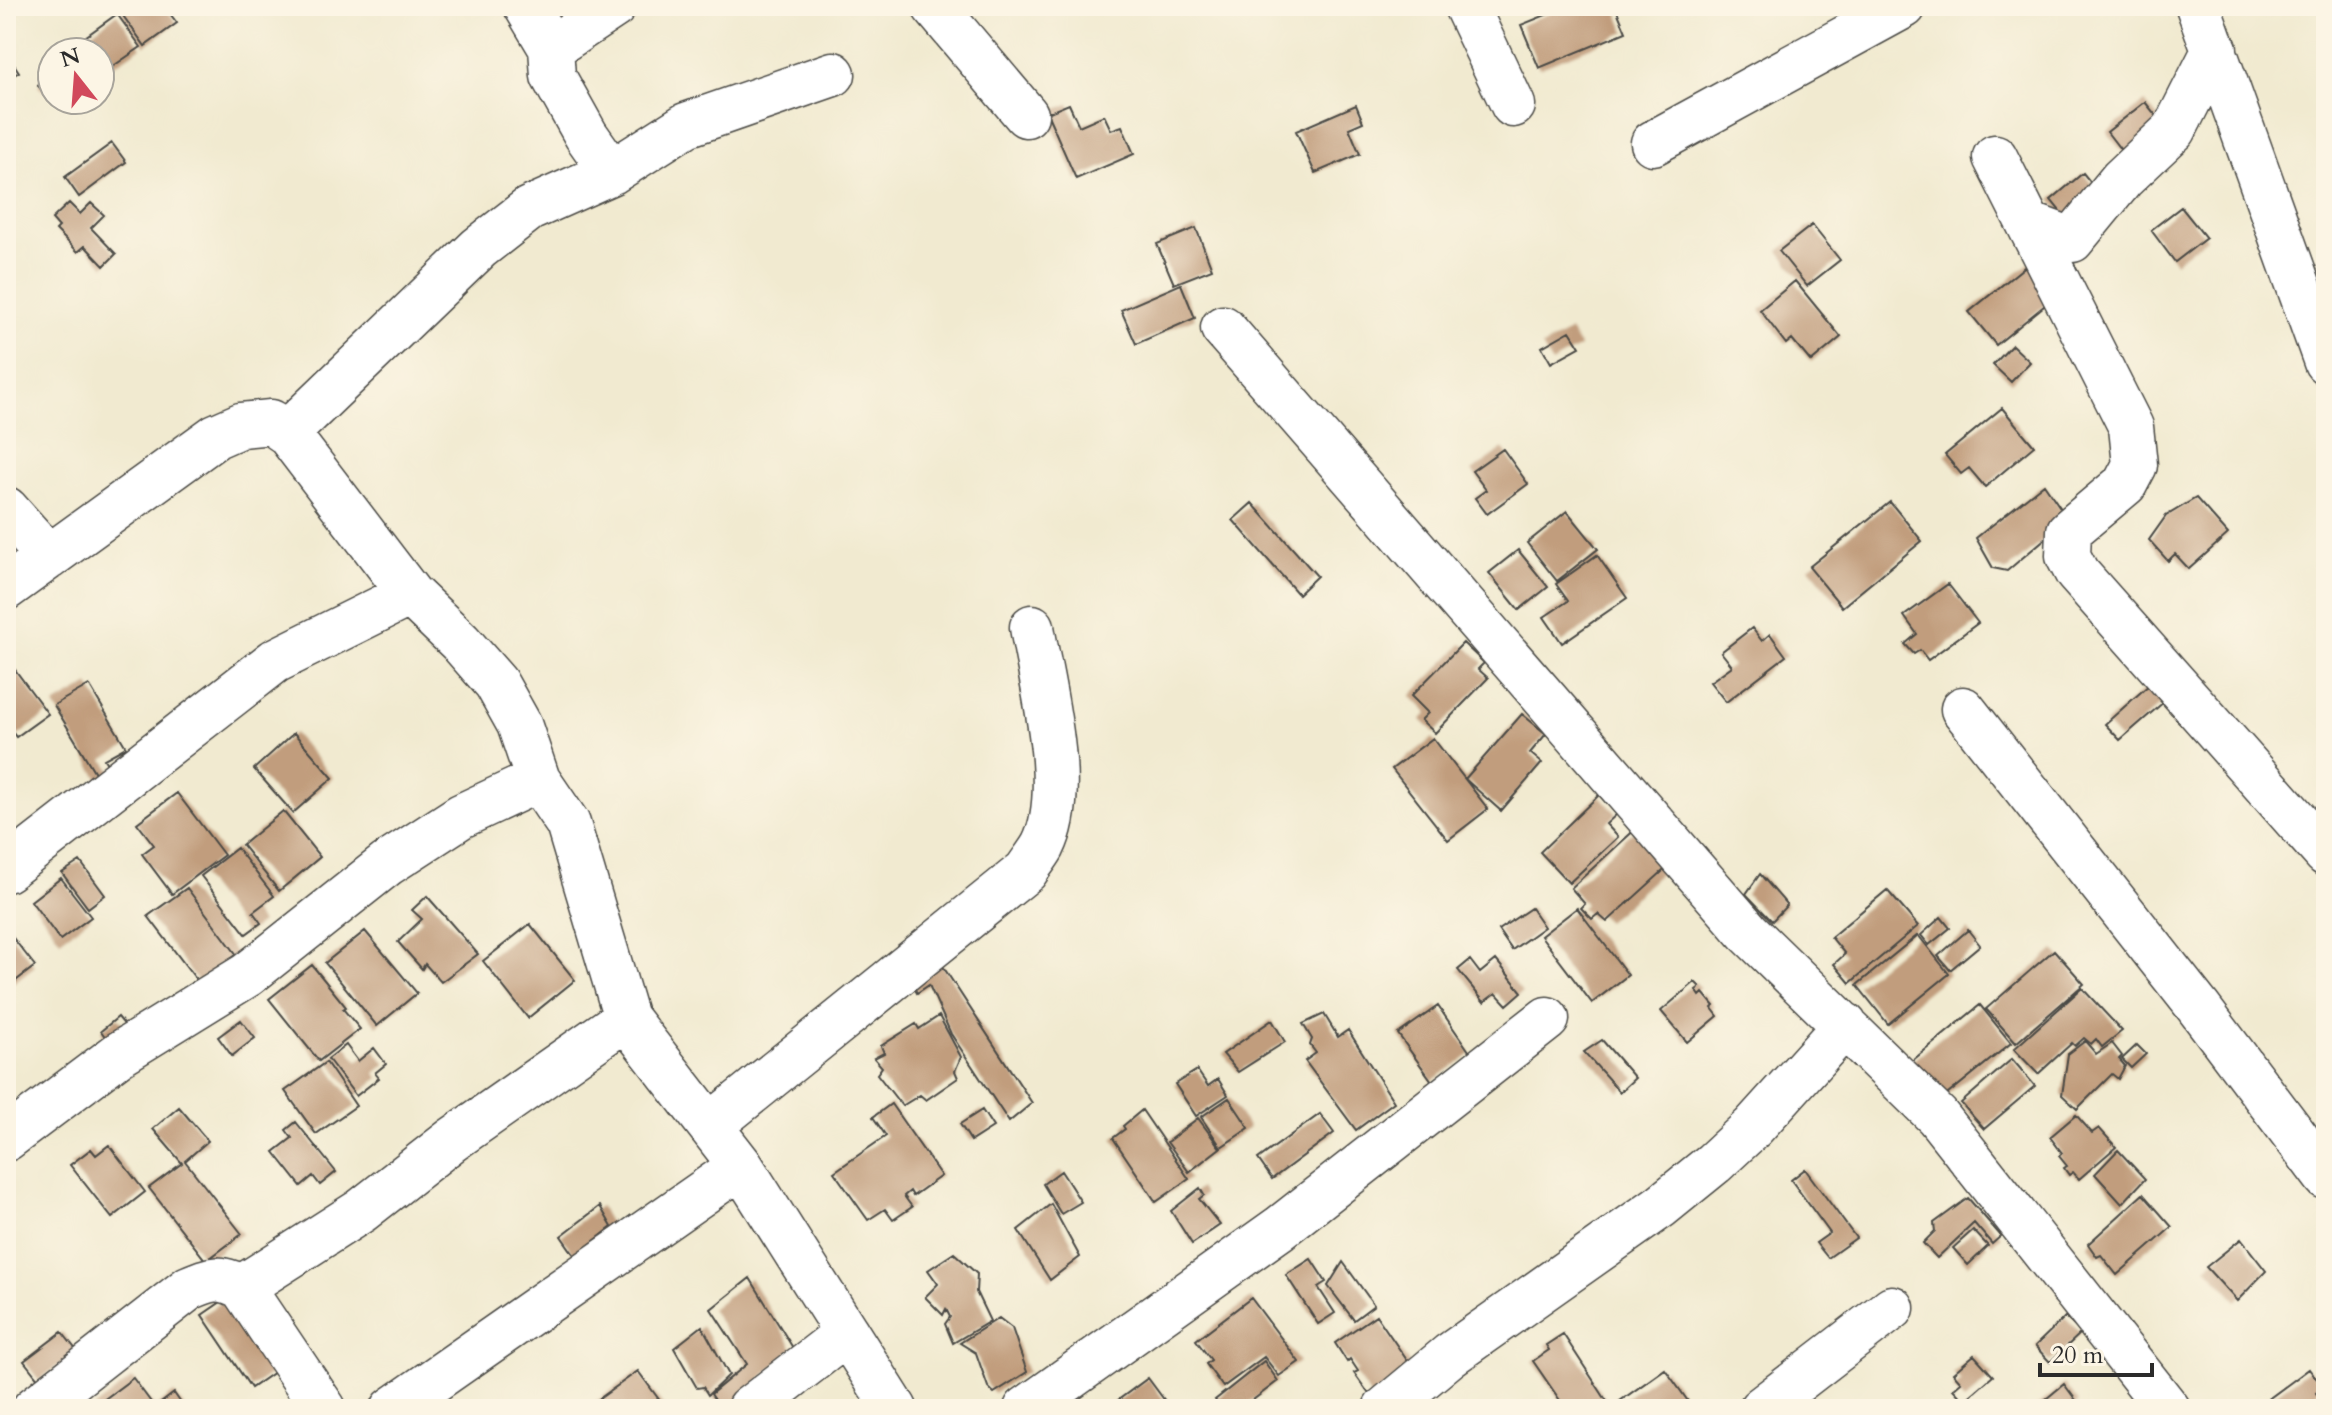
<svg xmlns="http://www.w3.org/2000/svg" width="2332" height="1415" viewBox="0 0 2332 1415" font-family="Cardo,serif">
<rect width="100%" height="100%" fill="#fcf5e5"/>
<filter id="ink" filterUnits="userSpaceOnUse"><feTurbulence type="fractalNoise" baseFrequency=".0125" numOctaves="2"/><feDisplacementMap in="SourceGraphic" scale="16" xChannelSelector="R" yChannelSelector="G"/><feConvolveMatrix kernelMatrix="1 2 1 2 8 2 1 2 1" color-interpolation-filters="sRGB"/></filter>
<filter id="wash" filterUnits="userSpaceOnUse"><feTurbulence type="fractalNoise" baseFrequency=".006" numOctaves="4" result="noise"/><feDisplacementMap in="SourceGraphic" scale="32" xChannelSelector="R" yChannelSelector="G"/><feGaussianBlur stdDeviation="1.8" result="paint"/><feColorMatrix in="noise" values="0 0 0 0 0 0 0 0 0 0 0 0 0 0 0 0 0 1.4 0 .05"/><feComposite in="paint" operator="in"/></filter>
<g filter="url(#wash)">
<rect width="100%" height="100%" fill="#f1ead0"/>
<g id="blocks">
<!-- building -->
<path fill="#c19d7d" d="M131,6H164L177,23L145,46L121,13Z
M1568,6H1615L1626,32L1539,68L1521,25Z
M117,14L141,47L109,69L100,57V52H96L85,37Z
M6,52L19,72L6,80Z
M47,75L52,80V98L38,86Z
M2145,102L2163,124L2124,154L2107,132Z
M1069,104L1079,126L1104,115L1111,130L1122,126L1134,154L1076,179L1047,113Z
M1356,105L1363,122L1349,128L1360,154L1315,173L1296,131Z
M112,143L126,162L79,197L65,177Z
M2083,173L2100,194L2068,221L2051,200Z
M69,203L80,214L91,203L104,215L91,228L116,254L104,266L85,246L78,252L56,230L59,227L52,219Z
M2181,207L2206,238L2175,262L2151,230Z
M1812,225L1840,260L1807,286L1779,251Z
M1196,228L1212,269L1174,284L1157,244Z
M2033,260L2060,293L1996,345L1969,312Z
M1795,281L1841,337L1811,362L1792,339L1786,344L1760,310Z
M1181,284L1195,318L1136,344L1121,310Z
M1570,331L1580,347L1551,363L1542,347Z
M2012,345L2030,362L2011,382L1993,365Z
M2002,408L2034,446L1985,487L1969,468L1961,474L1945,455Z
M1503,449L1528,484L1487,514L1475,498L1486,490L1472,471Z
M2044,484L2068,519L2007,571L1993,568L1976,538Z
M2196,498L2228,534L2189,569L2175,554L2168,561L2149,540L2166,516Z
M1890,502L1922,541L1842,607L1809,567Z
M1252,503L1317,576L1298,594L1233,520Z
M1567,511L1598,549L1557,581L1527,543Z
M1518,550L1548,587L1519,610L1489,573Z
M1597,555L1627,598L1562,643L1544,617L1568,601L1556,584Z
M1948,584L1978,623L1928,660L1920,650L1914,654L1905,644L1917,634L1904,616Z
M1752,628L1762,641L1770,634L1786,656L1726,702L1710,682L1732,666L1721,652Z
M1463,643L1484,663L1478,669L1488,678L1435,733L1421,720L1428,713L1411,696Z
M10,663L48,714L16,737L6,724V665Z
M2150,684L2165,701L2120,740L2105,724Z
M89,685L126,747L104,759L113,773L100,781L54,705Z
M1522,714L1546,734L1530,753L1542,763L1501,811L1465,779Z
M294,733L333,778L293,813L254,769Z
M1433,738L1488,809L1448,840L1392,769Z
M177,793L224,855L172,894L142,854L154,845L137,823Z
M1599,795L1617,814L1606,824L1618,837L1569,883L1540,852Z
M283,811L320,857L279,891L242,845Z
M1639,826L1673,862L1607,922L1598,914L1592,919L1581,908L1585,904L1571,888Z
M237,848L274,896L253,912L261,923L246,934L201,876Z
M80,861L105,895L88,908L62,873Z
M1760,874L1787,905L1772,921L1746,894Z
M61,878L91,917L60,940L31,901Z
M187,888L240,959L202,987L148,916Z
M1887,890L1918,926L1850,983L1834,964L1845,954L1831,937Z
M427,896L478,954L441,982L425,964L422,969L398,942L422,919L412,910Z
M1531,908L1544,927L1512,950L1498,930Z
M1577,908L1628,975L1592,1003L1541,936Z
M1941,917L1950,928L1929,945L1921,935Z
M530,924L575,980L528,1018L483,961Z
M6,929L35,966L13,983L6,974Z
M1968,930L1980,945L1950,970L1938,956Z
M365,931L417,993L377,1026L325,963Z
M1918,935L1949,974L1888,1024L1857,985Z
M2054,950L2084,984L2016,1043L1986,1009Z
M1470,960L1480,973L1496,960L1522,992L1507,1005L1496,993L1484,1002L1458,970Z
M940,962L1032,1103L1009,1122L951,1034L929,985L917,993L910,980Z
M312,965L346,1007L343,1009L360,1029L319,1061L269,999Z
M1695,982L1700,987L1696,990L1700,996L1703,993L1714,1006L1712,1008L1718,1016L1687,1042L1661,1011Z
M2082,988L2122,1031L2102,1047L2096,1039L2091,1044L2084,1038L2075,1046L2072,1043L2038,1074L2014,1049Z
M1980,1005L2011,1043L1938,1102L1907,1065Z
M1438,1006L1471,1054L1432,1081L1398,1034Z
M1324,1014L1338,1037L1348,1030L1394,1102L1356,1130L1305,1061L1316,1053L1310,1045L1312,1039L1303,1024Z
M939,1016L961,1057L955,1071L958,1078L926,1100L920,1095L902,1106L877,1074L882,1067L874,1058L884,1053L881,1046L916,1024L919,1029Z
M118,1017L133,1035L114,1049L101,1031Z
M241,1020L255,1038L232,1056L218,1037Z
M1272,1020L1285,1042L1238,1072L1223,1054Z
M1602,1040L1635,1078L1620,1092L1584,1052Z
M2085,1041L2096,1054L2112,1043L2122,1056L2119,1059L2125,1066L2118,1079L2112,1074L2077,1109L2062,1095L2068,1054Z
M346,1045L358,1061L374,1048L386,1064L375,1073L379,1078L356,1096L328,1059Z
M2137,1045L2146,1054L2131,1068L2122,1059Z
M2012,1059L2035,1086L1984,1129L1961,1103Z
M326,1062L356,1106L316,1134L285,1091Z
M1197,1070L1208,1086L1218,1079L1228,1095L1196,1116L1175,1084Z
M1229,1098L1249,1128L1221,1147L1201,1117Z
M891,1104L941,1176L913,1196L910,1191L904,1196L912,1207L893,1220L885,1209L868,1220L834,1172L886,1136L873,1117Z
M179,1107L208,1141L185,1161L242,1234L206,1261L149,1188L182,1163L153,1129Z
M982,1110L993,1127L971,1141L960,1124Z
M1142,1110L1189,1179L1156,1202L1113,1138L1125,1129L1123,1126Z
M1320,1114L1334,1133L1272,1179L1258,1159Z
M2076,1115L2092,1133L2099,1128L2116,1147L2079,1179L2073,1172L2069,1175L2064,1168L2067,1166L2059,1156L2062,1153L2050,1137Z
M1198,1118L1220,1148L1189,1172L1167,1142Z
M296,1122L336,1172L320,1185L313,1176L301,1186L274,1152L292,1138L286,1130Z
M109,1145L145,1192L112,1218L70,1165L91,1149L96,1155Z
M2118,1150L2145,1179L2122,1204L2095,1174Z
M1805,1169L1856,1238L1828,1258L1816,1243L1830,1233L1791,1180Z
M1061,1171L1081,1202L1061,1214L1043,1184Z
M1200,1188L1204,1195L1199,1199L1220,1225L1192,1244L1171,1211Z
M2143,1194L2172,1227L2117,1275L2101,1255L2097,1257L2088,1244Z
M1968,1198L2001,1236L1992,1244L1974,1223L1937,1258L1923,1243L1935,1231L1934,1223Z
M1051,1204L1080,1257L1050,1280L1018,1230Z
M600,1206L612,1227L575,1256L561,1236Z
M1973,1230L1988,1246L1968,1265L1953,1248Z
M2241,1239L2266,1271L2237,1301L2206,1267Z
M954,1253L977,1274L976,1292L990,1321L953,1343L945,1324L950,1317L946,1309L943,1315L925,1297L938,1284L928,1270Z
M1311,1259L1326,1282L1318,1287L1335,1313L1318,1324L1286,1275Z
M1343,1262L1374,1305L1354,1320L1328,1286Z
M750,1278L793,1348L729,1409H721L711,1394L747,1364L711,1309Z
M237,1291L287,1363L251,1388L202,1315Z
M1251,1298L1299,1362L1279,1376L1264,1357L1223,1387L1206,1364L1211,1360L1196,1340Z
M1376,1315L1413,1369L1371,1397L1354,1373L1358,1371L1350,1359L1347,1362L1335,1343Z
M2065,1317L2081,1333L2050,1362L2035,1346Z
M999,1318L1012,1328L1027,1372L994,1393L988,1387L976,1353L960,1343Z
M702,1326L729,1375L708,1395L703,1387L697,1388L674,1348Z
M62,1332L77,1351L39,1380L24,1361Z
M1563,1334L1610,1406L1606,1409H1566L1533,1361L1549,1350L1546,1345Z
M1974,1355L1993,1376L1964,1401L1953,1389L1961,1382L1953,1373Z
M1264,1361L1278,1381L1241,1409H1222L1215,1400Z
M1665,1369L1690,1404L1683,1409H1626L1620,1401Z
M2309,1369L2323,1387L2316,1393L2326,1408L2273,1409L2267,1400Z
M638,1371L666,1409H585Z
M133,1378L156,1409H95L94,1407Z
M1148,1378L1171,1409H1106Z
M2064,1384L2078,1403L2071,1409H2034Z
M174,1393L185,1409H159L157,1406Z"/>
</g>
</g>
<g filter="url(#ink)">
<use href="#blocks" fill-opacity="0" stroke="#494844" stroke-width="2"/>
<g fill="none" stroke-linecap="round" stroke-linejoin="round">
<!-- minor casing -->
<g stroke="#494844" stroke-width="47">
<path id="minor" d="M526,6L551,48
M614,6L551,48L553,76L586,135L612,172L529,209L479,248L287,433L410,594L460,642L496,683L519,724L538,780L568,824L626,1018L741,1166L895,1409
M934,6L1026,115
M1466,6L1513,105
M2198,6L2326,362
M1653,143L1904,6
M1995,157L2131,427L2135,465L2125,484L2069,531L2068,556L2077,573L2326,854
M612,172L686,125L833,74
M2029,224L2072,240L2122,179L2174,130L2215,49
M1223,328L1748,932L1937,1116L2168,1409
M6,509L49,557
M6,588L216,436L241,425L271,422L287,433
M1963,709L2198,1007L2326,1177
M6,870L275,661L410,594
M711,1125L1026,871C1031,863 1038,855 1043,846C1071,790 1042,687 1032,627
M6,1139L119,1054L247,975L387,864L461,816L538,780
M34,1409L189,1288C212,1278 219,1276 242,1287
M324,1409L242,1287L361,1211L452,1140L626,1018
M393,1409L741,1166
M749,1409L847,1333
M1026,1409L1280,1228L1547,1019
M1385,1409L1450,1355L1661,1206L1714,1163L1753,1127L1845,1025
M1761,1409L1892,1308"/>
</g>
<!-- minor -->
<use href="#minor" stroke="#fff" stroke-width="44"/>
</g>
</g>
<!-- margin -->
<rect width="2332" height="1415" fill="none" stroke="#fcf5e5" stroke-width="32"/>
<!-- north arrow -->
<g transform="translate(76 76) rotate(343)"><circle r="38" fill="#fcf5e5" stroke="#a8a49b" stroke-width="2"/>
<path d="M0-6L14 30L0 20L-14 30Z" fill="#d1495b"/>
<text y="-12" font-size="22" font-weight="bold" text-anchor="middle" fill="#2b2b2b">N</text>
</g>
<!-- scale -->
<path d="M2040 1363v12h112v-12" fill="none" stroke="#2b2b2b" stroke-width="4"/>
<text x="2052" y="1363" font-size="24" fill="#2b2b2b" stroke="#fcf5e5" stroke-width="6" paint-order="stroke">20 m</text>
</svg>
